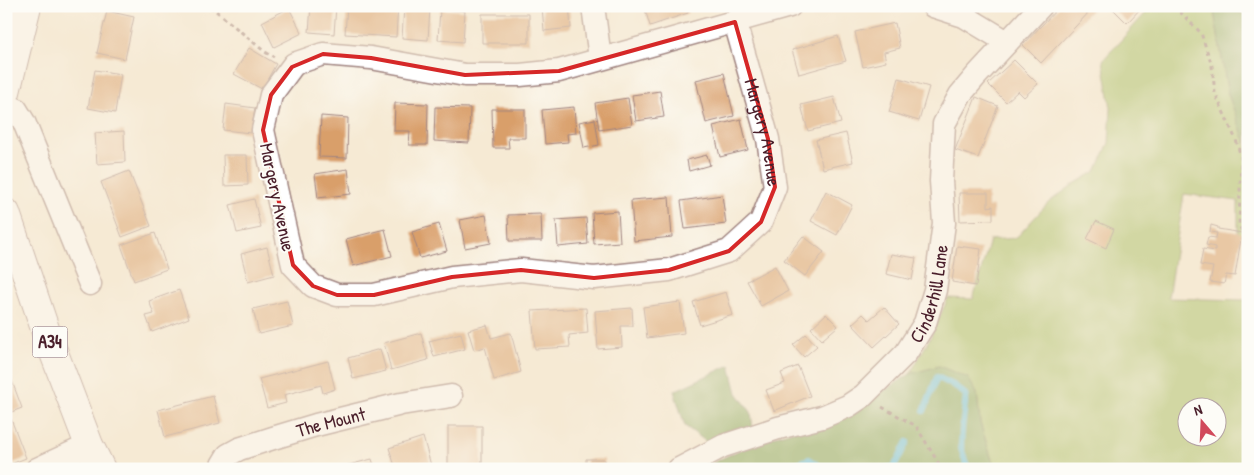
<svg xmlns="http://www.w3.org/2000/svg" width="1254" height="475" viewBox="0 0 1254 475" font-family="'Patrick Hand',sans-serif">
<rect width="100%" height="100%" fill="#fdfcf7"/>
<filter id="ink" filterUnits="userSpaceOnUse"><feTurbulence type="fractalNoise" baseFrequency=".02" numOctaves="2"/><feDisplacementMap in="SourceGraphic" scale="10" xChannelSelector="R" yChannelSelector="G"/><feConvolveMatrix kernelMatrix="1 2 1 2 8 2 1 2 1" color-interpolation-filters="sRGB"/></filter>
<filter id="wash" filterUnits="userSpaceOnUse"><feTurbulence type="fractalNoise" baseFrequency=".0096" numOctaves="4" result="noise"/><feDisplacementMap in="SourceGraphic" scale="20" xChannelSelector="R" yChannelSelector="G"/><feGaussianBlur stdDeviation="1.12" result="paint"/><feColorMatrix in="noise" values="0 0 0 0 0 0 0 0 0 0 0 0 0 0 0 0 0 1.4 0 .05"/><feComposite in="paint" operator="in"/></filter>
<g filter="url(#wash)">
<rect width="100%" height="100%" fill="#f6ead4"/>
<!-- green -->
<path fill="#a6c168" stroke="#78704a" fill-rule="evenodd" d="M1152,6H1213L1228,94L1247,146L1246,237L1238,234V201L1184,194L1168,298L1246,300L1248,319V469H996L992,460L980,423L977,393L939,366L910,374L931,336L948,298L973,299L990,240L1016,238L1049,202L1074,184L1096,171L1109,143L1111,108L1103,60ZM1186,408H1216V438H1186Z"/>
<!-- forest -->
<path fill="#84a75c" stroke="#676344" d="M1213,6H1228L1248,16L1247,146L1228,94Z
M730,365L737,393L751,412L753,429L712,446L685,426L674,391Z
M939,366L968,378L977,393L980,423L992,460L996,469H700L754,443L851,412L910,374Z"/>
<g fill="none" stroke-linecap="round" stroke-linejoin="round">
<!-- stream -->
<path stroke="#66c4e4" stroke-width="6" d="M924,411L937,377L955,386L966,395L962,429L961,448L968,469
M788,469L794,465L809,459L821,467L827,469
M884,469L894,467L907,442"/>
</g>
<g id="blocks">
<!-- building -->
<path fill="#d99f6a" d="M311,6H336L334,34L309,32Z
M347,6H398L396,37L345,34Z
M404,6L430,8L428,40L402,38Z
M542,6H569L571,28L544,31Z
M644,6H686L688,13L650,26Z
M1060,6H1090L1092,9L1041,63L1023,45Z
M1110,6H1143L1127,23Z
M289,8L302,33L274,47L262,22Z
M440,9L465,11L463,42L438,40Z
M107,11L134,17L125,59L97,53Z
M482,14H529V43H482Z
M895,23L900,48L884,52L886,62L863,67L855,32Z
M838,36L846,61L799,74L792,50Z
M249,48L276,64L262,89L234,74Z
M1014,60L1038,84L1024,97L1018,91L1006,102L988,84Z
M95,70L121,74L115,113L88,108Z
M724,73L734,116L706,123L696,80Z
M899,78L929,87L919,121L889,112Z
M660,91L664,117L636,121L632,95Z
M834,97L841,123L808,131L801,105Z
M976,97L998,106L978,158L955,150Z
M628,98L632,125L599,130L595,103Z
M395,103L428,104L427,145H409L410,131H394Z
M226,104L255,108L251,133L223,130Z
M435,107L470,108L469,143L434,141Z
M574,107L576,133L567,134L568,142L545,144L542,110Z
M492,109H525V138H508L509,148H493Z
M321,116L348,118L347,158L319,157Z
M595,119L599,145L584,148L579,122Z
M741,119L748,150L720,157L713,126Z
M124,131L125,162L97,164L95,133Z
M846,133L853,162L823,169L816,140Z
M223,155H247L248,185L224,186Z
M707,155L710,165L689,171L687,160Z
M348,169L351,194L318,198L315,174Z
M129,171L151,226L122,237L101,182Z
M826,191L852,205L837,235L811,221Z
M959,193H988V207L993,206V220L960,221Z
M722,195L726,224L685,229L681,201Z
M669,197L672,237L634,241L631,200Z
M254,199L261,228L237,233L230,205Z
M618,211L620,242L594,244L592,213Z
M541,214L542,241H509L508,215Z
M486,215L491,243L465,248L460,220Z
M586,218L588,244L558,247L556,220Z
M1096,221L1114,229L1106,248L1087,239Z
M439,224L447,251L420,258L412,232Z
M1211,225L1218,227V229L1242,233L1235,276L1226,275L1224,284L1210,282L1213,267L1200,265L1203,249L1215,251V247L1206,245L1208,237L1216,238L1217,233L1210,232Z
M385,229L392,256L353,266L346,239Z
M155,233L167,269L134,281L121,245Z
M803,236L824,252L805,276L784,260Z
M957,246L981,249L976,286L952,282Z
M267,247L274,275L248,282L241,254Z
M891,254L916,258L912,280L886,274Z
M775,266L788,291L761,306L747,281Z
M179,290L189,318L152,332L146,316L154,314L149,301Z
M726,292L733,315L700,325L693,302Z
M287,301L293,326L259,334L253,309Z
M680,302L684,333L647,338L643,307Z
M884,307L899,324L874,347L852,324L863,314L869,320Z
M586,308L588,333L569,335L570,347L535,349L532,311Z
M632,308L633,326H621L622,347L598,349L595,311Z
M826,314L838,326L822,340L811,328Z
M487,325L491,338L511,333L521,372L494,380L485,347L474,350L468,330Z
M421,333L428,360L391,370L384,343Z
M461,333L465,349L434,357L429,341Z
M806,334L817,346L804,357L793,345Z
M380,349L386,371L353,379L348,358Z
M328,361L335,389L323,393L321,385L284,395L286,403L267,408L259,379Z
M6,365L22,408L6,414Z
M798,366L810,396L774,411L766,390L785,383L781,373Z
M213,396L220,423L165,437L158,410Z
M11,419L26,458L6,466V421Z
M448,426H482V469H448Z
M423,437L432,469H396L389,448Z
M372,459L375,469H337V468Z
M586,459H604V469H586Z"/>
</g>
</g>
<g filter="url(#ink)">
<use href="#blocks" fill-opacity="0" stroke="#a08480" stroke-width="1"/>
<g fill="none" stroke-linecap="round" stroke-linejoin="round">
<!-- minor casing -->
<g stroke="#a08480" stroke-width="25">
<g id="minor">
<path d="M593,6L600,58"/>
<path d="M933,6L964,16L1007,42"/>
<path id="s1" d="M735,22L768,139L775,187L761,222L729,251L669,270L594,278L521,270L452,277L374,295H337L313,286L293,265L263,130L271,95L294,64L323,54L371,58L465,75H520L559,71L790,6"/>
<path d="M6,105L16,109L24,122L90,284"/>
<path d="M37,469L89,445"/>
<path id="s2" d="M222,469V465L228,455L239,449L273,438L316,425L401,404L451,396"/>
<path id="s3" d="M679,469L723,446L778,428L822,417L848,406L863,396L906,353L925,323L935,290L944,223L941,181L944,124L960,95L976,76L1041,6"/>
</g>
</g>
<!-- tertiary casing -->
<g stroke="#a08480" stroke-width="30">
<path id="tertiary" d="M6,92L27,6"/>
</g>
<!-- trunk casing -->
<g stroke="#a08480" stroke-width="30">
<path id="trunk" d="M6,213L46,332L89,445L101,469"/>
</g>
<!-- path -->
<path stroke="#a08480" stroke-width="3" stroke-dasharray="4 4" stroke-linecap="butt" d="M210,6L265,52L274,57
M1174,6L1201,33L1212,66L1215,93L1236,140L1241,157L1239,226L1248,239
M882,407L916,426L942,469"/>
<!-- minor -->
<use href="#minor" stroke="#fff" stroke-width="22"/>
<!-- tertiary -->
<use href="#tertiary" stroke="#fff" stroke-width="28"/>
<!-- trunk -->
<use href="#trunk" stroke="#fff" stroke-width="28"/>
</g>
</g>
<!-- marked area -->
<path d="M0 0H1254V475H0ZM735,22L768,139L775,187L761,222L729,251L669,270L594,278L521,270L452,277L374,295H337L313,286L293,265L263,130L271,95L292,67L323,54L371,58L465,75L559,71Z" fill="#f6ead4" fill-opacity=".55" fill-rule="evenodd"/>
<path fill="none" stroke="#d62828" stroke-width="4" stroke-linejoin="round" d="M735,22L768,139L775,187L761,222L729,251L669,270L594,278L521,270L452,277L374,295H337L313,286L293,265L263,130L271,95L292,67L323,54L371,58L465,75L559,71Z"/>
<g text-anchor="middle" stroke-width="4" stroke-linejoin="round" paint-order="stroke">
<!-- shield labels -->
<rect fill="#fdfcf7" stroke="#806168" stroke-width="1" x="32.5" y="326.5" width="35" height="31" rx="4"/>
<g font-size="18" font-weight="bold" fill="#4a1f2b">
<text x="50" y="348">A34</text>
</g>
<!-- street labels -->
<g font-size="19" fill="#4a1f2b" stroke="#fdfcf7">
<text dy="7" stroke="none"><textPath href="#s1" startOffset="114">Margery Avenue</textPath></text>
<text transform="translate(278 197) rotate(78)" y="7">Margery Avenue</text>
<text dy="7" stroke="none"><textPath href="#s3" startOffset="325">Cinderhill Lane</textPath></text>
<text dy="7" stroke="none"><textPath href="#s2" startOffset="124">The Mount</textPath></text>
</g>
</g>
<!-- margin -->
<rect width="1254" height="475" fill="none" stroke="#fdfcf7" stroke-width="25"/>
<!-- north arrow -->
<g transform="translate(1202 422) rotate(341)"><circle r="24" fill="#fdfcf7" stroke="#b5a4a5"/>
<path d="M0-4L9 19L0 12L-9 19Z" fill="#d1495b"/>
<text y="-8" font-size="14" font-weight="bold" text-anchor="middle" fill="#4a1f2b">N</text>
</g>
</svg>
